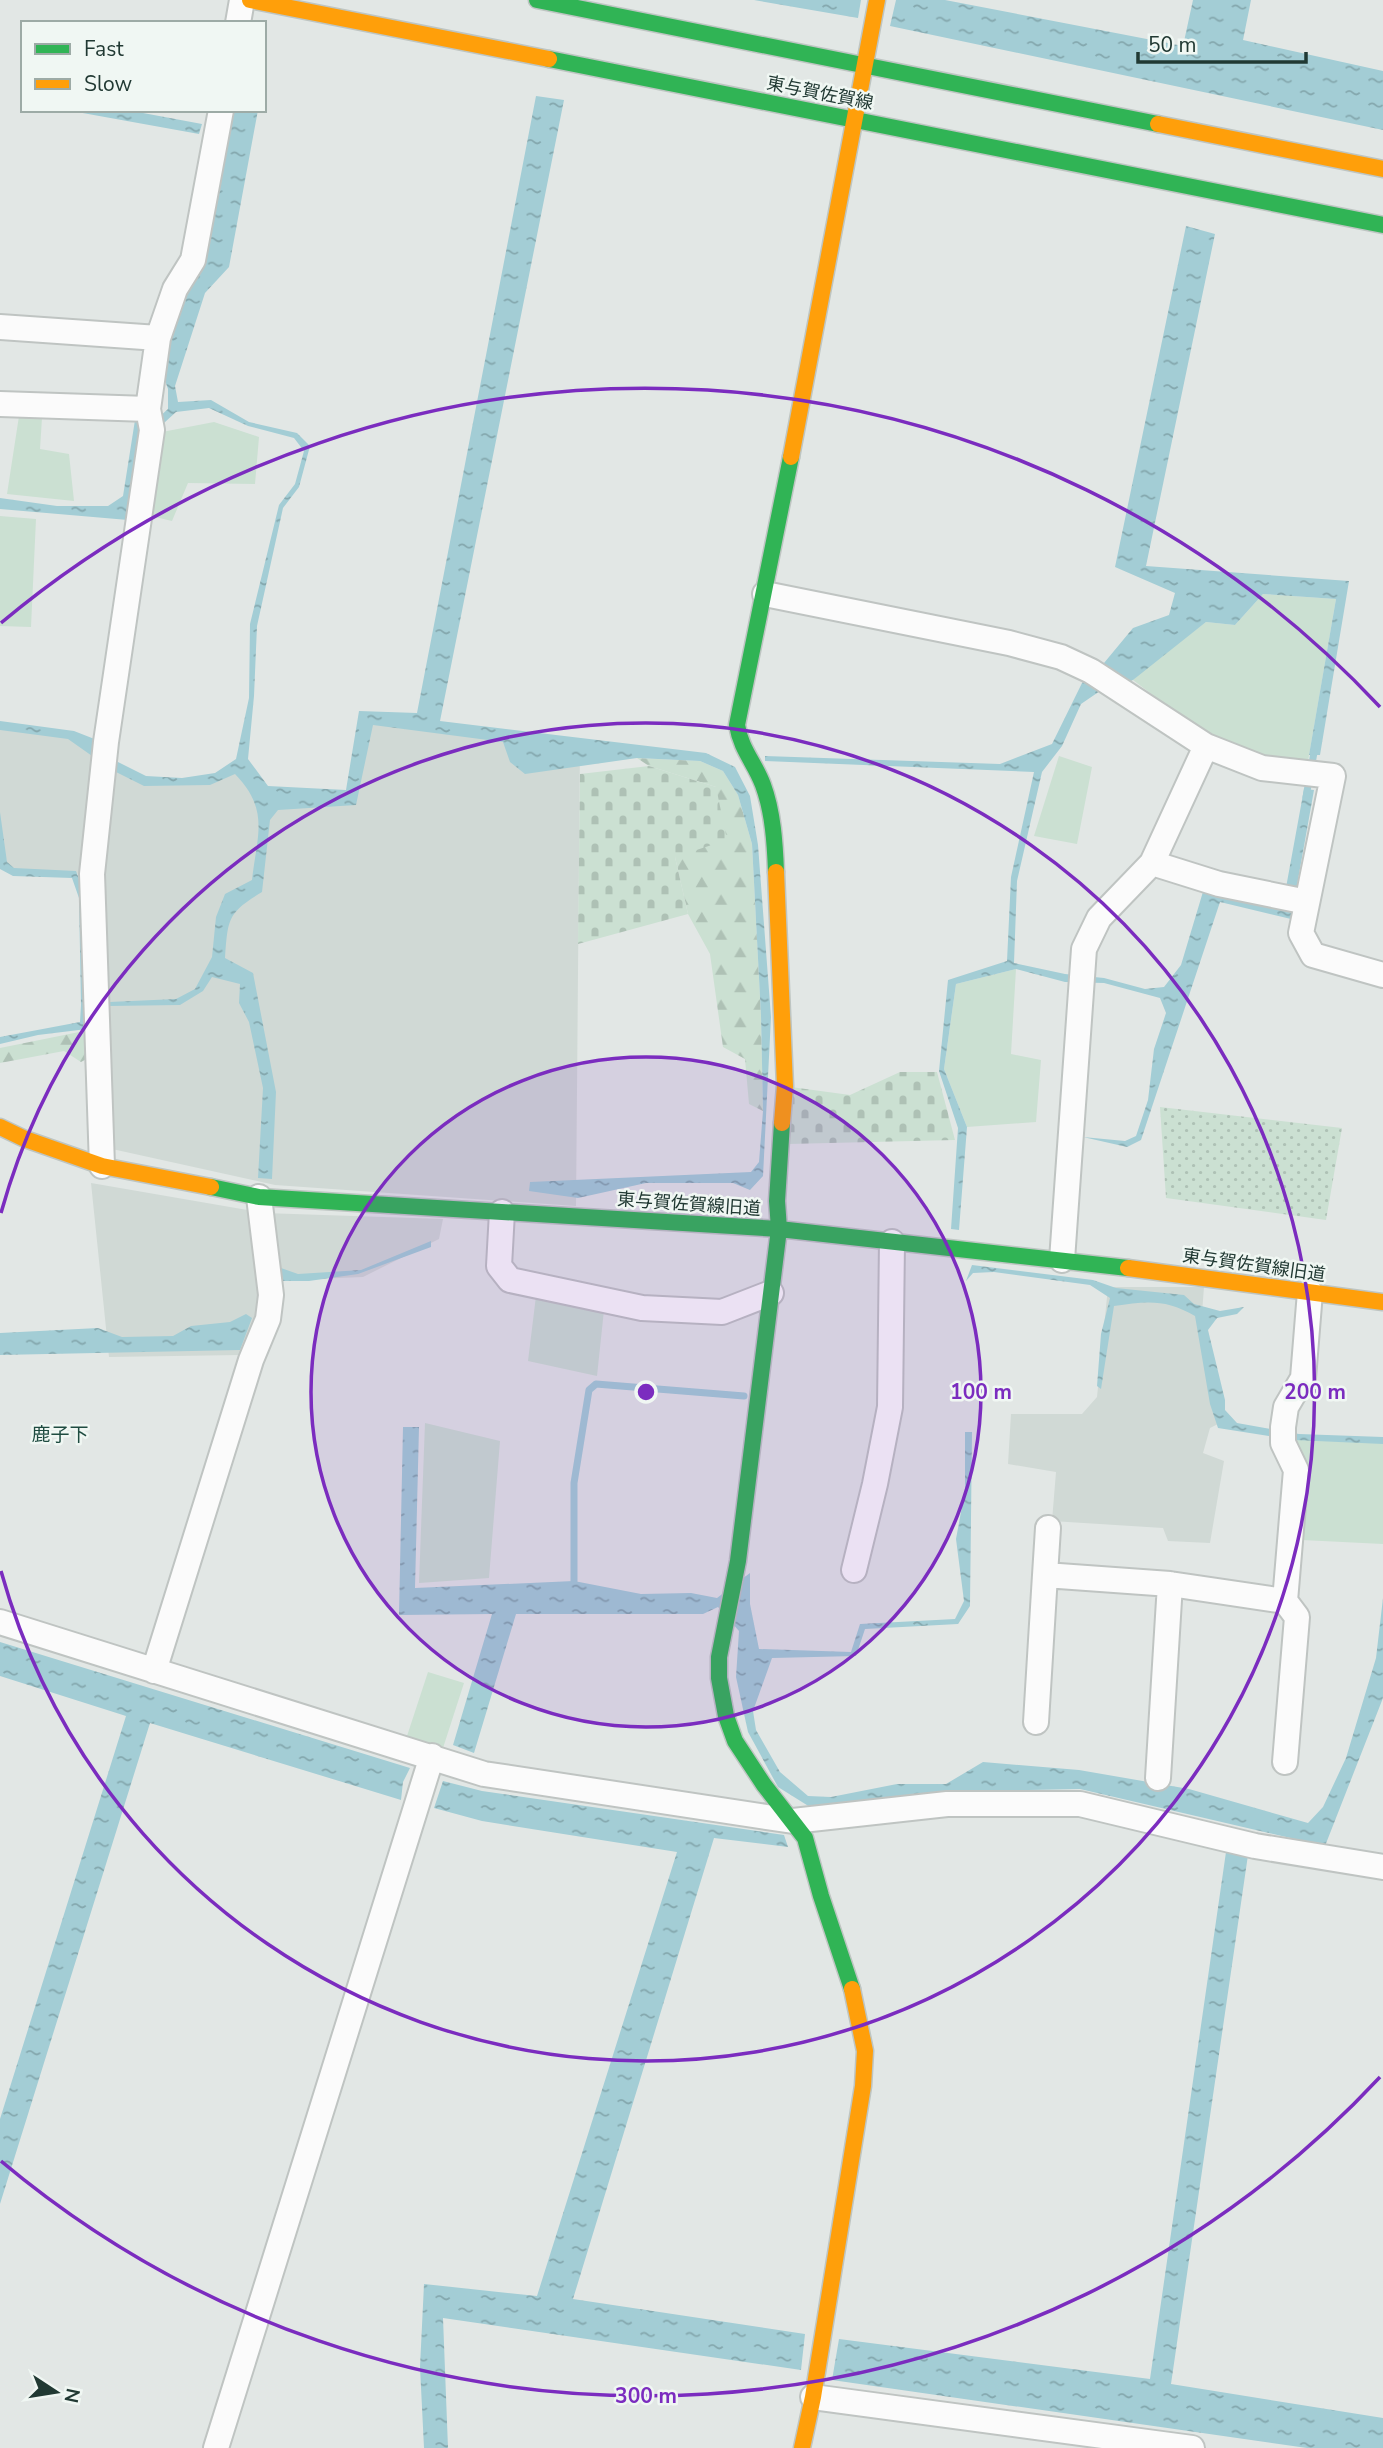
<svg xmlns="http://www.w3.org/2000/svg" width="1383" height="2448" viewBox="0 0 1383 2448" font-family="'Nunito Sans','Noto Sans JP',sans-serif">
<defs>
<pattern id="forest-firs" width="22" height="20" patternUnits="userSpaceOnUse" patternTransform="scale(1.75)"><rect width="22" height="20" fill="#cbe0d2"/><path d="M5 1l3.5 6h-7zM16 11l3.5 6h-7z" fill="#aec1b5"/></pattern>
<pattern id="cemetery-stones" width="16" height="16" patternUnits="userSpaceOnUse" patternTransform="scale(1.75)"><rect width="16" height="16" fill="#cbe0d2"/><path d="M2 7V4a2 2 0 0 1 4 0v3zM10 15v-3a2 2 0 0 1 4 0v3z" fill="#aec1b5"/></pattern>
<pattern id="park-dots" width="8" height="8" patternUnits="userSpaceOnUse" patternTransform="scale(1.75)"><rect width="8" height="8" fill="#cbe0d2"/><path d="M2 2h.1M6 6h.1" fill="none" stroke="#aec1b5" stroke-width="1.8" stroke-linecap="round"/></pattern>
<pattern id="water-ripples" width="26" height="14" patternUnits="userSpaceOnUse" patternTransform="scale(1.75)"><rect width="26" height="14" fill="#a3cdd5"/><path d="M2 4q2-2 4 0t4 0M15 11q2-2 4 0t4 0" fill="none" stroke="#84a7ad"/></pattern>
</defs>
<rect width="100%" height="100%" fill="#e2e7e5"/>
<!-- built -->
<path fill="#d0d9d5" d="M362,715L580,742L576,1206L275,1185L94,1145L81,874L9,871L0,833V727L70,734L146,782L211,781L242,764L270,800L350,795Z
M91,1183L264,1213L443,1219L439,1239L363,1277L264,1281V1314L240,1355L109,1357Z
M1108,1287H1204L1202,1313L1222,1422L1210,1428L1203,1453L1224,1461L1210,1543L1168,1541L1163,1528L1052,1521L1056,1472L1008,1464L1011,1414H1082L1097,1397Z"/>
<!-- green -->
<path fill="#cbe0d2" d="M19,416L42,418L40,449L69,454L74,501L7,494Z
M214,422L259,437L255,484L188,483L172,521L147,515L162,432Z
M0,516L36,519L31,627L0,626Z
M1263,594L1336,599L1307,767L1264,762L1213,741L1133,680L1146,667L1206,622L1235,625Z
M1059,756L1092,767L1077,844L1034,836Z
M1016,969L1011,1054L1041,1060L1036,1122L967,1127L944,1069L956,984Z
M536,1296L604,1310L597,1376L528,1361Z
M425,1423L500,1441L489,1578L419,1583Z
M1294,1438L1383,1440V1544L1302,1540Z
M428,1672L464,1683L443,1748L407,1736Z"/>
<!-- forest -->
<path fill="url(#forest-firs)" d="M637,758L700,761L723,771L738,795L752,844L761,1016L763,1111L749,1104L745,1059L723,1047L710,954L688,914L675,857L716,787L649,766Z
M89,1030L90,1057L81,1062L64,1051L0,1063V1048Z"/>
<!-- cemetery -->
<path fill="url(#cemetery-stones)" d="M649,766L716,787L727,840L675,857L688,914L578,944L580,774Z
M900,1072H937L955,1140L788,1144L791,1087L850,1095Z"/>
<!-- park -->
<path fill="url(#park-dots)" d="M1160,1107L1342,1128L1326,1220L1166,1198Z"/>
<!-- water -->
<path fill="url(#water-ripples)" d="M754,0H861L858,18Z
M896,0H945L1183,46L1193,0H1251L1243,40L1383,71V130L890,26Z
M536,96L564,100L440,721L706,753L735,767L750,796L758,845L771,1017L763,1176L750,1190L733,1183H646L578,1198L529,1191L530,1182L751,1172L759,1162L763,1111L761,1016L752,844L738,795L723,771L700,761L637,758L525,774L510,762L503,742L373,725L356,805L278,810L270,820L262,892C227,913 228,919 225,958L253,973L276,1092L272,1179L258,1178L263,1088L249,1022L239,1003L240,984L212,977L203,991L180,1005L109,1006V1002L176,999L195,989L212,957L216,917L225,894L252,880C257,835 270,810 235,774L210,785L144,786L112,770L68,739L0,730V721L74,731L97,740L116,761L146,776L182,778L215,773L236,759L249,698L250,624L279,505L295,484L304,451L294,438L248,426L209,408L176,412L164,423L143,428L128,520L0,509V498L57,506H108L123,496L135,420L158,418L168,409V389L162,372L184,291L205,261L233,110H258L229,267L205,293L175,386L178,402L211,400L249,422L297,433L310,446L299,487L283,508L257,626L254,696L248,759L268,786L346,790L359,711L417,713Z
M66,110H127L202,124L199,134Z
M1186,226L1215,234L1146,566L1349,581L1320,755H1309L1336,599L1263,594L1235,625L1206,622L1133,680L1100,691L1081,704L1062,746L1042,772L1017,881L1014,963L1065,974L1104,978L1145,989L1164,987L1181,965L1205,885L1283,904L1304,789L1314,790L1291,919L1220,902L1141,1140L1127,1147L1083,1137L1125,1141L1136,1136L1148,1100L1154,1049L1166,1013L1160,998L1104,983L1065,982L1016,969L956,984L944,1069L967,1127L959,1230L951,1229L958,1128L939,1071L948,980L1007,961L1011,877L1034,772L765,761V756L1000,764L1052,744L1082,683L1104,663L1133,628L1169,615L1175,593L1115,567Z
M0,812L7,862L14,868L76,871L85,895L87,1029L38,1035L0,1044V1037L80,1022L81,1005L79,898L72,878L13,876L0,869Z
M269,1211L274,1214L281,1268L298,1274L361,1270L431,1241V1247L358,1274L309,1281H276Z
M972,1265L1093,1280L1116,1288L1184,1295L1194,1304L1220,1311L1244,1307L1237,1314L1217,1318L1208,1330L1225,1400V1410L1237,1423L1299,1434L1383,1437V1444L1294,1440L1218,1428L1210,1404L1195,1316C1166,1299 1147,1301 1114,1306L1101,1389L1097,1386L1101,1334L1110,1298L1090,1285L994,1272L973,1273L966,1281Z
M246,1314L252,1318L240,1350L0,1355V1333L98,1328L122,1337L173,1336L191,1326L230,1322Z
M403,1427H419L415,1588L574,1581L641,1594L691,1593L717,1598L750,1573V1604L759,1649L851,1652L860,1624L955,1619L964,1601L956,1539L965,1490V1432H972L970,1606L958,1624L865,1629L856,1656L772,1658L753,1711L756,1730L780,1772L808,1796L831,1797L897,1784H946L983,1762L1079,1770L1189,1789L1308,1823L1323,1807L1346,1758L1376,1658L1383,1598V1698L1325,1846L1080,1789L967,1791L810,1807L778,1787L748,1732L736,1677L739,1631L718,1607L703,1614H516L474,1753L453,1745L492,1614L399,1615Z
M0,1642L410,1768L403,1782L401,1800L150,1723L0,2204V2119L126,1716L0,1676Z
M443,1781L482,1791L784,1835L788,1847L714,1838L573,2299L805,2334L801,2370L443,2318L448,2448H424L420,2367L424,2284L537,2296L677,1852L482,1821L434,1808Z
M1226,1852L1248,1855L1171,2384L1383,2418V2448H1307L832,2380L839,2339L1150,2379Z"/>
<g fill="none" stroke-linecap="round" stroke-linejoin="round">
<!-- stream -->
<path stroke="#a3cdd5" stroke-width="7" d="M1306,797L1315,747
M574,1581V1483L589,1390L596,1384L744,1396"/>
<!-- street casing -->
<g stroke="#bfc4c2" stroke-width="28">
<path id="street" d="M238,23L242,0
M0,327L158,338
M0,404L148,409L152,430L106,742L92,874L102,1166
M148,409L158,338L175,289L193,260L221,110
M765,594L1009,643L1061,657L1091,671L1206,746L1262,768L1333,776L1301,933L1313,955L1383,975
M1152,863L1219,884L1307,902
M502,1212L499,1266L510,1280L642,1308L722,1312L771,1293
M1062,1260L1084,949L1099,918L1152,863L1206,746
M854,1570L875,1484L890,1407L892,1242
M1045,1575L1048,1528
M0,1622L484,1774L793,1821L947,1804H1080L1255,1846L1383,1867
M154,1671L251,1360L268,1319L271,1295L259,1197
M1036,1722L1045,1575L1170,1584L1285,1601
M1285,1762L1297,1617L1285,1601L1296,1470L1283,1443V1427L1286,1407L1303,1378L1310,1292
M1158,1778L1170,1584
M813,2397L1192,2448
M216,2448L432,1756"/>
</g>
<!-- fast casing -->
<g stroke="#bec5c2" stroke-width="19">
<path id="fast" d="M537,0L1158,124
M549,59L1383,225
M776,872C775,844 773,812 763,785C755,763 741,750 737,725L791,457
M782,1123L777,1201L779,1229L738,1561L719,1657V1678L726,1716L735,1741L764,1785L805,1838L821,1896L852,1989
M211,1187L259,1197L779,1229L1128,1268"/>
</g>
<!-- slow casing -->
<g stroke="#bec5c2" stroke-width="19">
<path id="slow" d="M250,0L549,59
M1158,124L1383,169
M791,457L877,0
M776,872L785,1086L782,1123
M0,1127L25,1139L102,1166L211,1187
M1128,1268L1383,1302
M802,2448L813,2397L863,2086L865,2051L852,1989"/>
</g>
<!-- street -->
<use href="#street" stroke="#fbfbfb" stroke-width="24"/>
<!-- fast -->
<use href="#fast" stroke="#30b455" stroke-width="16"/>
<!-- slow -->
<use href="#slow" stroke="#ff9f0a" stroke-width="16"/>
</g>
<!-- distance rings -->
<circle cx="646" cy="1392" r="335" fill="#7b2cbf" fill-opacity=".12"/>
<g fill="none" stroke="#7b2cbf" stroke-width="3.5">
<circle cx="646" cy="1392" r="335"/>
<path d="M1 1213A669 669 0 1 1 1 1571"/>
<path d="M1380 2077A1004 1004 0 0 1 1 2161M1 623A1004 1004 0 0 1 1380 707"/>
</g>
<g text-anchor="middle" stroke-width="5" stroke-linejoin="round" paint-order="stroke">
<!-- street labels -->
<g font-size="18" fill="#213933" stroke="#f0f7f3">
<text transform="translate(820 93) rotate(11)" y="6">東与賀佐賀線</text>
<text transform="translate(689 1204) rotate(4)" y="6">東与賀佐賀線旧道</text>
<text transform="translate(1254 1265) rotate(8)" y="6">東与賀佐賀線旧道</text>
</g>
<!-- neighbourhood labels -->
<g font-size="19" fill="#1e4b40" stroke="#f0f7f3">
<text x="60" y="1441">鹿子下</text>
</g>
</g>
<circle cx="646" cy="1392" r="10" fill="#7b2cbf" stroke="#f0f7f3" stroke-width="3.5"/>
<g font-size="21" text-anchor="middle" font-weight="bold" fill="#7b2cbf" stroke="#f0f7f3" stroke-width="5" stroke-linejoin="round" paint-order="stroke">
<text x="981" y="1399">100 m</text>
<text x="1315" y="1399">200 m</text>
<text x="646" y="2403">300 m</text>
</g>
<!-- legend -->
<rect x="21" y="21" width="245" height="91" fill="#f0f7f3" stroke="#9daba6" stroke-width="2"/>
<rect x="35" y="44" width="35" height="10" fill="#30b455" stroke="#9daba6" stroke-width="2"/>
<text x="84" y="56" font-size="21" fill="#213933">Fast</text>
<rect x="35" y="79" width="35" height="10" fill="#ff9f0a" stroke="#9daba6" stroke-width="2"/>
<text x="84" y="91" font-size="21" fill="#213933">Slow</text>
<!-- north arrow -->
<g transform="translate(56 2392) rotate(102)" stroke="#f0f7f3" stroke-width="5" paint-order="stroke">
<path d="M0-5L12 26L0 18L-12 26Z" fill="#213933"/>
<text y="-10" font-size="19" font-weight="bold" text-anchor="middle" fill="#213933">N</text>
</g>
<!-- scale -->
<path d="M1138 52v10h168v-10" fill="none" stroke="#213933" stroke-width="3.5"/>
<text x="1148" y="52" font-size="21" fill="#213933" stroke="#f0f7f3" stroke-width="5" paint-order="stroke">50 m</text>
</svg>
